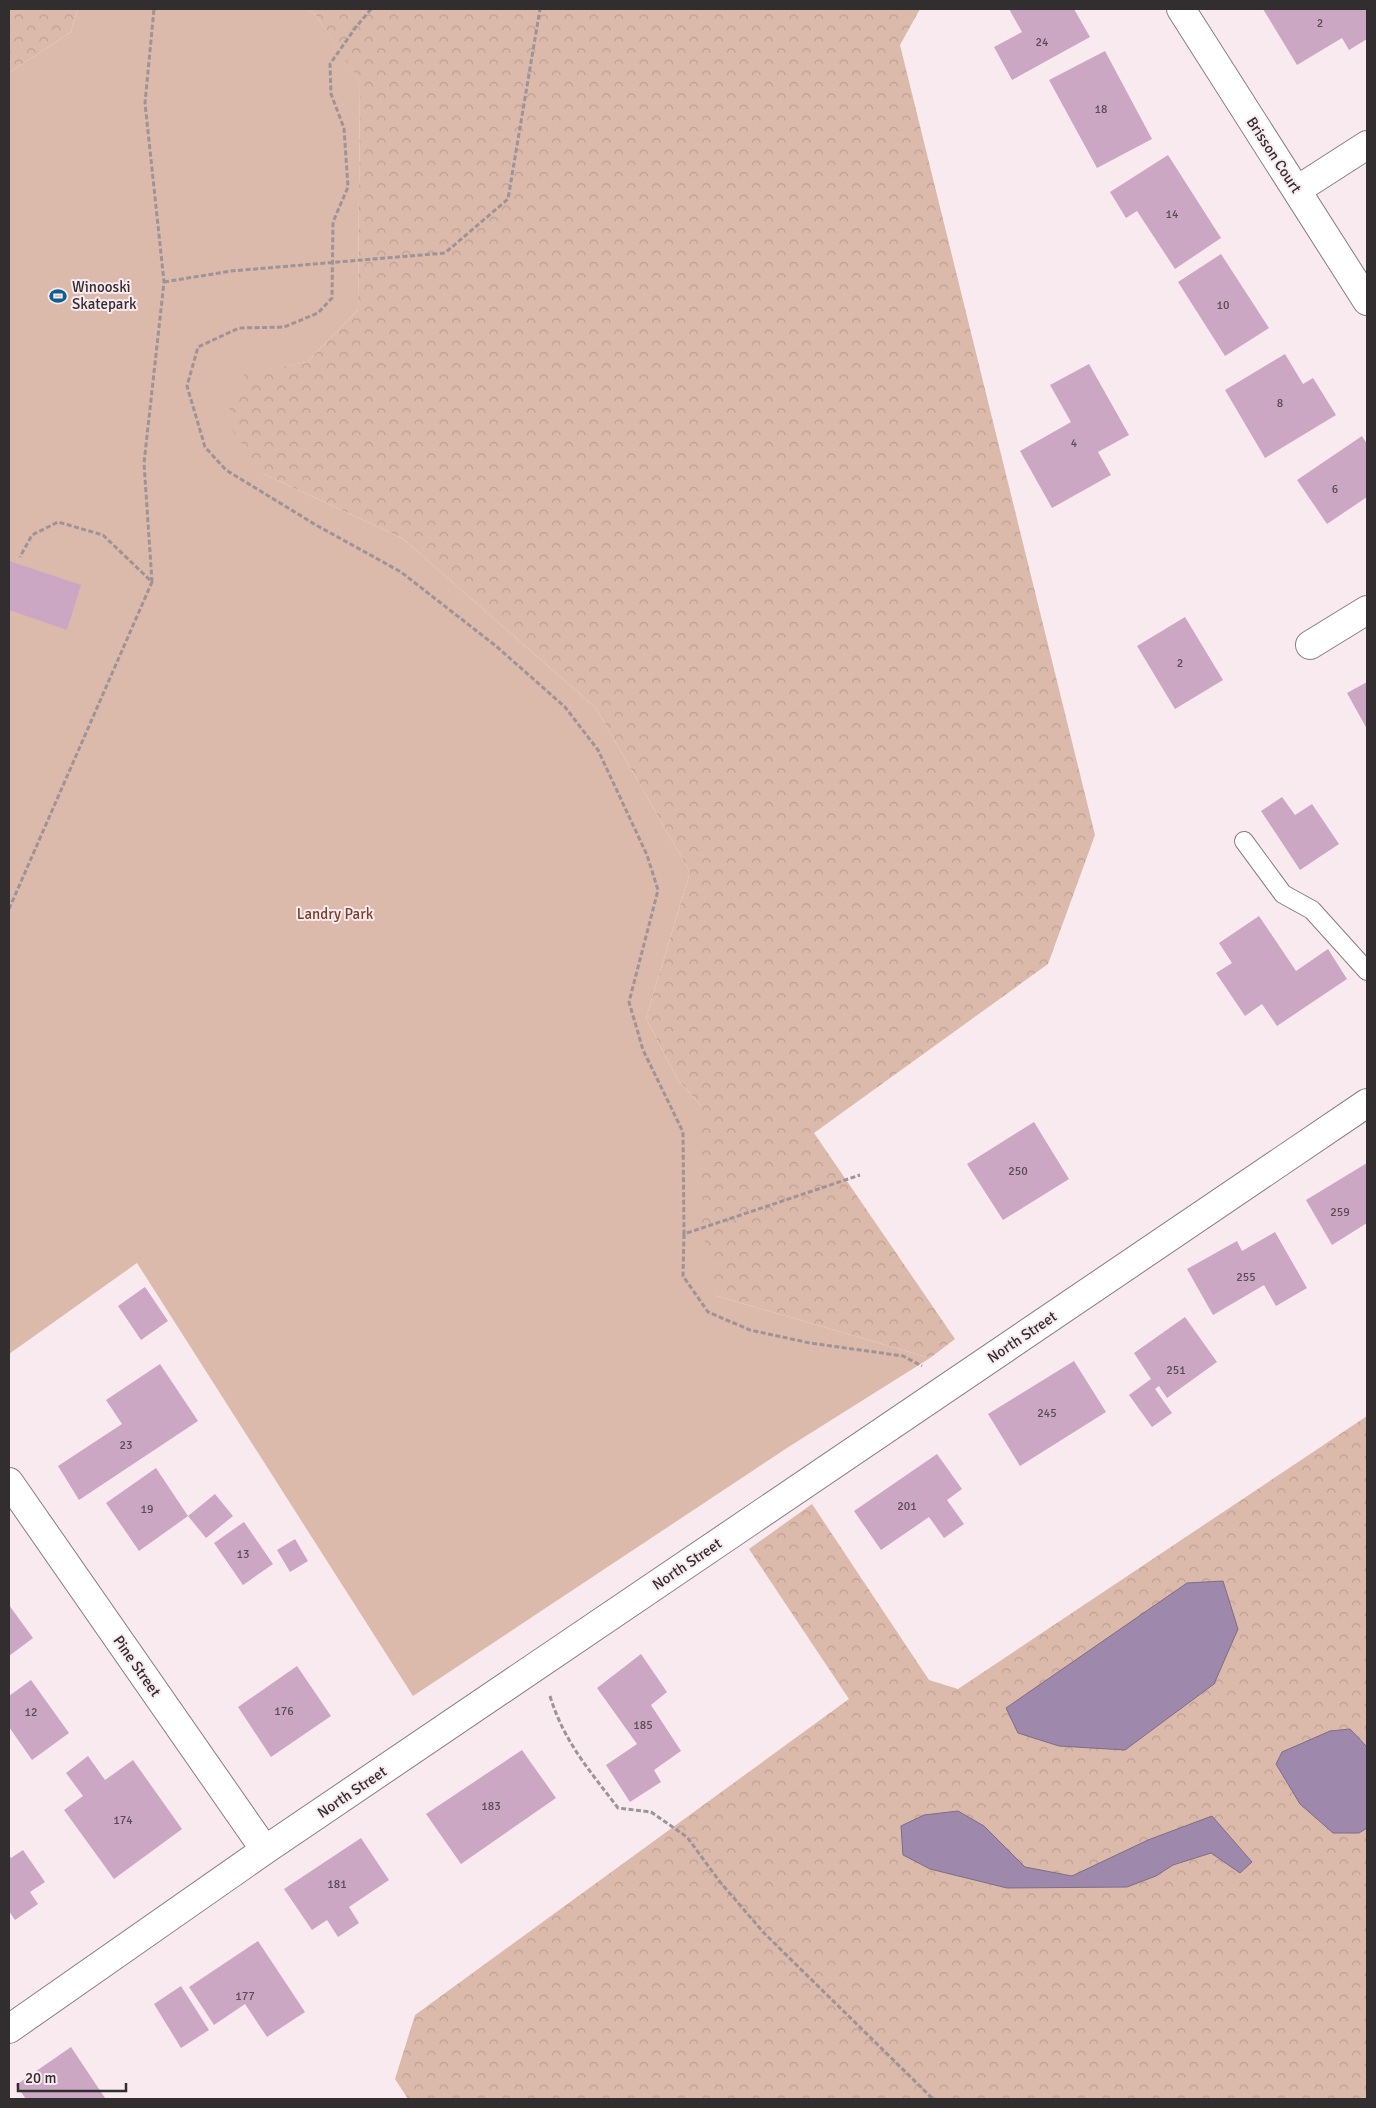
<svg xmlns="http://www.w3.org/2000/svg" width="1376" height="2108" viewBox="0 0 1376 2108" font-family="Signika,sans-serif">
<defs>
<pattern id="forest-crowns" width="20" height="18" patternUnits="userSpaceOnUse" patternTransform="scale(1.25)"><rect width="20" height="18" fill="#dcbaab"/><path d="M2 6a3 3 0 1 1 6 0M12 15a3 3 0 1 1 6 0" fill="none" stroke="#bda093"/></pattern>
</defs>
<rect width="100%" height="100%" fill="#f9eaef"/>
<!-- green -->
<path fill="#dcbaab" d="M78,9H306L315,14L360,81L358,310L307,362L245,374L264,474L402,538L596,708L690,872L646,1018L676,1077L701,1106V1149L717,1296L930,1358L790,1446L413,1696L137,1263L9,1354V73L71,32Z"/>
<!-- forest -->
<path fill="url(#forest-crowns)" d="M9,9H78L71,32L9,73Z
M306,9H920L900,45L1095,835L1048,964L814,1133L955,1339L930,1358L717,1296L697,1205L701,1149V1106L676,1077L646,1018L690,872L596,708L402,538L264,474L225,420L245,373L307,362L358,310L360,82L315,14Z
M1367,1416V2099H408L395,2079L415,2015L849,1699L749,1549L812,1504L929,1680L958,1689Z"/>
<!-- water -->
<path fill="#9e88ab" stroke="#7e6d86" d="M1223,1581L1238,1629L1214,1684L1125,1750L1059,1746L1018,1733L1006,1708L1187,1583Z
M1350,1729L1367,1747V1828L1359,1833H1333L1300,1804L1276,1764L1282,1752L1330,1731Z
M958,1811L984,1826L1025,1867L1072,1876L1148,1840L1212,1816L1252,1862L1240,1873L1211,1853L1173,1865L1156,1876L1127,1887L1007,1888L930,1869L903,1855L901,1826L924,1815Z"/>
<!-- building -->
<path fill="#cca7c3" d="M1009,9H1074L1090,37L1012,80L994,47L1022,32Z
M1263,9H1367V39L1349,50L1342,38L1297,65Z
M1105,51L1152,139L1097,168L1049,80Z
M1168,155L1221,238L1175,269L1137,211L1126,218L1110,192Z
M1221,254L1269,328L1225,356L1178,282Z
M1285,354L1303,384L1313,378L1336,415L1265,458L1225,390Z
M1089,364L1129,435L1098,452L1111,475L1052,508L1020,451L1071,422L1050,385Z
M1362,436L1367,444V497L1327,524L1297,480Z
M9,561L81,585L67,630L9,610Z
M1185,617L1223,680L1175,709L1137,646Z
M1367,682V729L1347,693Z
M1282,797L1295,815L1312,804L1339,844L1300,870L1261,811Z
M1259,916L1296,971L1328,949L1347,979L1277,1026L1262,1004L1245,1016L1216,973L1232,963L1219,943Z
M1034,1122L1069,1179L1003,1220L967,1164Z
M1367,1163V1223L1332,1245L1306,1200Z
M1275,1232L1307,1288L1276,1306L1264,1285L1213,1315L1187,1269L1237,1241L1242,1251Z
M145,1287L168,1321L141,1340L118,1306Z
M1185,1317L1217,1362L1167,1398L1159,1386L1155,1389L1172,1413L1152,1427L1129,1395L1151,1379L1134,1353Z
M1074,1361L1106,1412L1020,1466L988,1414Z
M160,1364L198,1421L79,1500L58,1466L122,1424L106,1400Z
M937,1454L962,1489L947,1500L964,1524L944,1538L929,1517L881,1550L854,1511Z
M156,1468L188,1516L139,1551L106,1503Z
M215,1494L233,1516L206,1538L188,1516Z
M244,1522L273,1564L243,1585L214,1543Z
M295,1539L308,1561L290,1572L277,1550Z
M9,1605L33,1638L9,1656Z
M641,1654L667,1692L651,1705L681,1751L654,1770L661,1782L630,1802L606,1765L637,1744L597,1688Z
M297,1666L331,1716L271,1757L238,1707Z
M31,1680L69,1733L32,1760L9,1727V1696Z
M522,1750L556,1798L461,1864L426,1814Z
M88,1756L105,1780L133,1760L182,1829L114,1879L64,1810L83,1796L66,1773Z
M361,1838L389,1880L349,1907L359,1923L338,1937L327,1920L312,1930L284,1889Z
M23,1850L45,1882L30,1892L38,1904L15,1920L9,1911V1855L11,1858Z
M258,1941L305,2012L267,2037L245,2004L214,2025L189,1987Z
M181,1986L209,2030L181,2048L154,2004Z
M71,2047L105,2098L103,2099H26L16,2085Z"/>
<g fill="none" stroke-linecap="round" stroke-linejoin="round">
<!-- lane casing -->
<g stroke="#8a7d81" stroke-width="20">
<path id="lane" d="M1244,841L1283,894L1312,910L1367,971"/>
</g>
<!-- street casing -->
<g stroke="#8a7d81" stroke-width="30">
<path id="street" d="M1181,9L1367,301
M1297,190L1367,145
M1310,645L1367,610
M9,1482L265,1850
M9,2029L265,1850L1367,1103"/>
</g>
<!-- path -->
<path stroke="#9e9396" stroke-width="3" stroke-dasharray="5 2.5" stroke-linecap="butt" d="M371,9L356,27L330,64L331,94L344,128L348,187L333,222L332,298L318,313L284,327L239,328L198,347L187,386L205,447L226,470L316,525L401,572L496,646L565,707L598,750L647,855L658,890L629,1002L643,1050L683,1132L684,1234L860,1175
M164,282L231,271L445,253L508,199L540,9
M152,582L144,463L164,282L145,103L154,9
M9,909L152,582L103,535L58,522L32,535L20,557
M684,1234L683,1276L708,1312L750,1330L810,1343L903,1356L922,1366
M550,1696C564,1742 590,1771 618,1808L651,1812L687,1837L720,1882L764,1933L933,2099"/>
<!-- lane -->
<use href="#lane" stroke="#fff" stroke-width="18"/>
<!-- street -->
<use href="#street" stroke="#fff" stroke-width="28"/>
</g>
<!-- icons -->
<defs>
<g id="stadium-bare" transform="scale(1.35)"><path d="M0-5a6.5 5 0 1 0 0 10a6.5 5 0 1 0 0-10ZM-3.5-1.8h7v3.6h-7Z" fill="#0f5f91" stroke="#f9eaef" stroke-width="2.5" paint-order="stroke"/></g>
</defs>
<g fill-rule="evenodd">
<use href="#stadium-bare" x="58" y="296"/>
</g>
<g text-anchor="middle" stroke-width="4" stroke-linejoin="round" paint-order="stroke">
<!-- number labels -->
<g font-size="12" fill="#584c53">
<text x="1320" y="27">2</text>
<text x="1042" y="46">24</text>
<text x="1101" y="113">18</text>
<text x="1172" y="218">14</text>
<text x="1223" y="309">10</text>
<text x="1280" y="407">8</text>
<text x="1074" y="447">4</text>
<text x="1335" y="493">6</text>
<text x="1180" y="667">2</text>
<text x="1018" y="1175">250</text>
<text x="1340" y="1216">259</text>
<text x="1246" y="1281">255</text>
<text x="1176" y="1374">251</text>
<text x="1047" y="1417">245</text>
<text x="126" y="1449">23</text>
<text x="907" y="1510">201</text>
<text x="147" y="1513">19</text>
<text x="243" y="1558">13</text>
<text x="284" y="1715">176</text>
<text x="31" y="1716">12</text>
<text x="643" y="1729">185</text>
<text x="491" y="1810">183</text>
<text x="123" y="1824">174</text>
<text x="337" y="1888">181</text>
<text x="245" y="2000">177</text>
</g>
<!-- street labels -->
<g font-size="15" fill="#322d2e" stroke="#f9eaef">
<text transform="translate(1274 155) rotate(57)" y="5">Brisson Court</text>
<text transform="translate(1022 1337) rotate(-34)" y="5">North Street</text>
<text transform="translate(687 1564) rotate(-34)" y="5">North Street</text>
<text transform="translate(137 1666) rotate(55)" y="5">Pine Street</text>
<text transform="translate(352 1792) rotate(-34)" y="5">North Street</text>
</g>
<!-- poi labels -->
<g font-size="15" fill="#322d2e" stroke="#f9eaef" text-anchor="start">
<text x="72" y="292">Winooski<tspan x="72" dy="17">Skatepark</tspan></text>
</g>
<!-- park labels -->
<g font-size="15" fill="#794127" stroke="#f9eaef">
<text x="335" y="919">Landry Park</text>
</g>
</g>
<!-- border -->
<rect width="1376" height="2108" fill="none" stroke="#322d2e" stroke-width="20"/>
<!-- scale -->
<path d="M18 2083v8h108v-8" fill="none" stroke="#322d2e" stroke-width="2.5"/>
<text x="25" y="2083" font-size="15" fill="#322d2e" stroke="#f9eaef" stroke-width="4" paint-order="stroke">20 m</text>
</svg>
